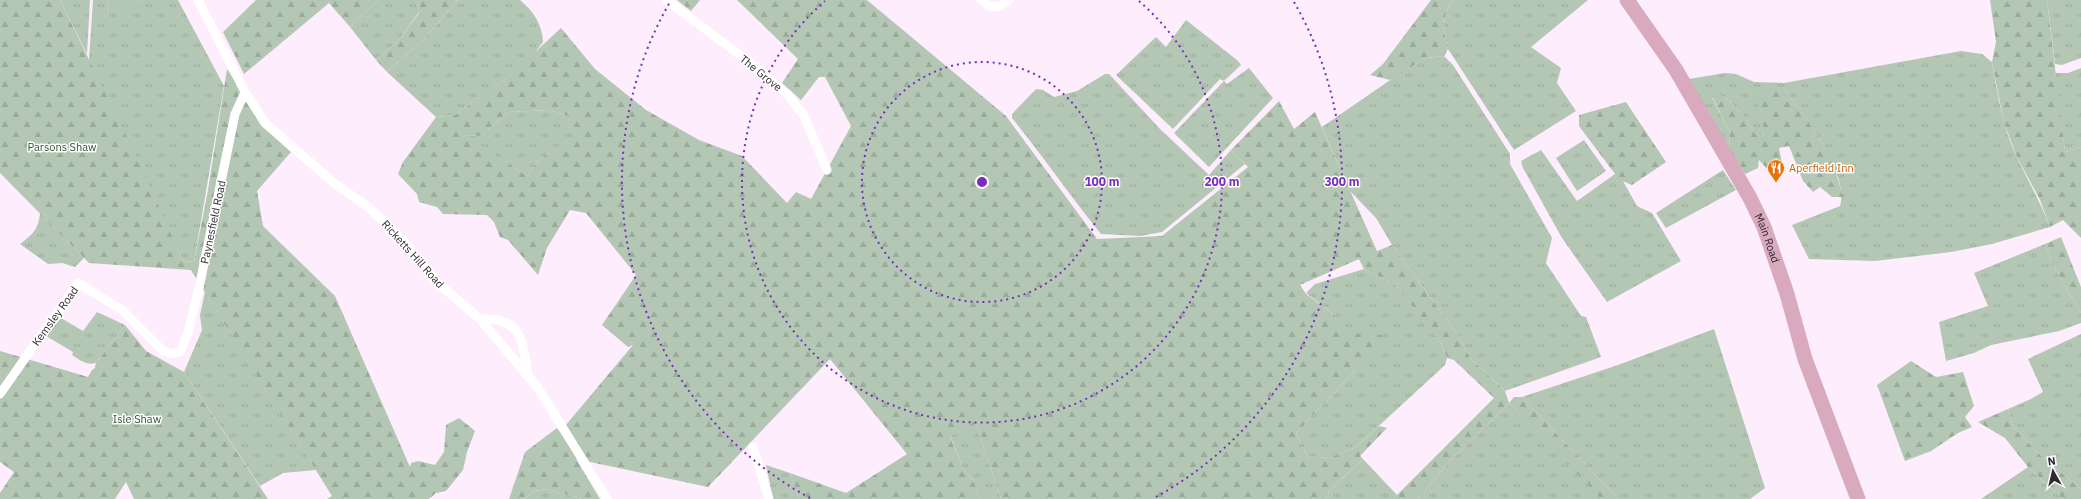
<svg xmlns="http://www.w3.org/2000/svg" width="2081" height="499" viewBox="0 0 2081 499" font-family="'IBM Plex Sans',sans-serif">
<defs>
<pattern id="grass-tufts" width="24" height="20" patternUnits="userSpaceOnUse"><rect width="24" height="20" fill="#b4c7b4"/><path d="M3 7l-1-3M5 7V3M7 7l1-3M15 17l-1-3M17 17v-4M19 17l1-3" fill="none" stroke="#9bab9b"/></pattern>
<pattern id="forest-firs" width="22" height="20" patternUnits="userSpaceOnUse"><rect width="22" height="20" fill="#b4c7b4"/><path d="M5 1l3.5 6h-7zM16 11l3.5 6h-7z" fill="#9bab9b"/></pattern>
</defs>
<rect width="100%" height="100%" fill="#feedfd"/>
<!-- grass -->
<path fill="url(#grass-tufts)" d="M63,0H90L87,54L61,2Z
M93,0H108L109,13L142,0H178L224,86L194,262L183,261L89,60Z
M378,0H418L419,12L399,40L376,60L350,27Z
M458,0H520C534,12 542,24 543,42L533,55L506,79L481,97L455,115L436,117L387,72L424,39Z
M1453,0H1588L1531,47L1561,68L1557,83L1576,111L1514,150L1448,49C1443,29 1441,18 1453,0Z
M2047,0H2081V58L2062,65L2055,64Z
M1186,20L1237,60L1241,65L1224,81L1227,84L1249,68L1273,98L1209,167L1174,133L1224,81L1220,79L1173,129L1116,75L1156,37L1166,47Z
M1961,51L1982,54L1992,62C1998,94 2002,127 2017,157C2028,181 2041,203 2050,227L1992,244L1951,252L1875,261L1809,259L1792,225L1840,206C1850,173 1802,113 1783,87L1761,115L1764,137L1756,135C1747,119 1734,102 1718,94L1712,97L1730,133L1729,148L1689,79L1725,73L1736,74L1754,82L1784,83Z
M1444,56L1453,65L1510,154V164L1552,238L1546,263L1581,316L1586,317L1601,357L1505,391L1471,359L1456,332L1392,245L1376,218L1350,191L1322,127L1396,76L1426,58Z
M2081,68V147L2065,152L2055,73H2068Z
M1105,74H1109L1160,129L1209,175L1231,150L1245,164L1162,232L1140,236L1101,234C1070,196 1043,156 1012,118V114L1036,89L1043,90L1054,97L1077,91Z
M551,110L568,116L575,135L539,160L527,176L464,135L481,136L508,112Z
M1584,140L1606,171L1577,191L1556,158Z
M1541,150L1577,201L1615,174L1623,181L1637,206L1652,213L1681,261L1607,302L1562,238L1523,168L1521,161Z
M1723,170L1736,190L1666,228L1656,213Z
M40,213L84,258L75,267L62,263L48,264L20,244C32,235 39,229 40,213Z
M2045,244L2052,264L2081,313V323L2059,331L1991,345L1974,353L1946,361L1939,322L1988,306L1974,273Z
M1364,269L1396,285L1439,340L1447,358L1445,365L1356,447L1329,458L1307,456L1296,433L1356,370V334H1347L1333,314L1306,293L1315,284Z
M205,292L316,470L283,473L260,486L184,372L202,330L200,315Z
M97,312L125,325L96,363C88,366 79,360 72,355L73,352L46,336L61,318L83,331Z
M1714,329L1765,488L1750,499H1618L1522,397L1618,365Z
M2081,334V489L2038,453L2013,427L2008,409L2031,399L2043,392L2028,359Z
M1509,403L1604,499H1418L1452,459Z
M976,424L1001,499H981L973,480L963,468L950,435Z
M1363,459L1397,495L1393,499H1325L1328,496L1329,491Z
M766,465L790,473L799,499H773Z
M2028,467L2063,499H1981Z
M547,489L582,499H524L534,491Z"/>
<!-- forest -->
<path fill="url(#forest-firs)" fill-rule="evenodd" d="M0,0H63L61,2L140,164L183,261L194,262L208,190L227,69L246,96L261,125L291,152L257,191L263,226L335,296L410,467L411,463L418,461L435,465L444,452L446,425L459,418L475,431L467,452L463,470L446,491L436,493L429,499H327L332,496L191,270L89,263L0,173Z
M256,0H378L350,27L329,3L244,74L223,32Z
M418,0H458L424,39L387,72L376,60L399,40L419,13Z
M677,0H700L691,11Z
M737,0H867L1006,116L1097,239L1162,236L1248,167L1231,150L1279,101L1294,129L1315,112L1377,251L1392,245L1456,332L1471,359L1505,391L1509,403L1514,397H1522L1618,499H1602L1509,403L1452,459L1418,499H1393L1494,398L1454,360L1447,358L1440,342L1396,285L1364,269L1359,259L1300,285L1306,294L1333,314L1347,333L1381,335L1386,347L1364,357L1357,373L1355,371L1296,433L1307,456L1329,458L1356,447L1379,426L1387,428L1360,456L1363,459L1329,491L1328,496L1325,499H1001L976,424L950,436L963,468L973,480L981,499H799L790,473L846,493L907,454L830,359L708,487L576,459L600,499H582L547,489L534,491L524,499H509L525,452L557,428L560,432L633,345L628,347L602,325L636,275L586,213L570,210L547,248L538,275L508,240L500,237L494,222L487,215L443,214L437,207L419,202L417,194L398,174L403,162L436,117L455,115L506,79L561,28L595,69L646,110L699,140L742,156L787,203L796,192L811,199L851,126L825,77H819L801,100L782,83L798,59ZM551,110L568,116L574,135L539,160L527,176L465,135L481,136L508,112Z
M1431,0H1453C1441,18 1443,29 1448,49L1444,56L1426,58L1390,80L1370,75L1383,64Z
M1990,0H2047L2065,152L2081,147V238L2063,220L2050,227L2040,200L2017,157L2004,123L1992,62L1996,42Z
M1775,86L1783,87L1808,121L1832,159L1843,197H1832L1820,187L1813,192L1803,181L1789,146L1779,148L1782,163L1777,167L1767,169L1759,160L1758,168L1745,174L1729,148L1730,133L1712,96L1718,94C1734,102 1747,119 1756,135L1764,136L1757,96L1762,90Z
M1626,102L1666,162L1632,185L1620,180L1615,174L1579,126V115Z
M2061,237L2081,287V313L2052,264L2045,244Z
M125,325L146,351L184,372L268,499H134L126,482L115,499H0V493L14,472L0,462V351L88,377L92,370L95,368L96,363Z
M1911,361L1936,377L1963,372L1974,406L1965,417L1972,427L1958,433L1931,451L1905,461L1877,385Z
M2008,409L2013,427L2038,453L2081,489V499H2063L2028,467L2005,438L1978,422Z"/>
<!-- garden -->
<path fill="#b4c7b4" d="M108,0H142L109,14Z"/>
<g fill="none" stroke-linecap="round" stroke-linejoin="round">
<!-- street -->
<path stroke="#fff" stroke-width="9" d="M198,0L245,92L265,123L334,183L368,207L401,238L439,284L480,319L538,388L607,499
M666,0L756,67L788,95L804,116L827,170
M981,0L989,6L998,7L1009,0
M480,319C523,317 522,341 528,375
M0,394L78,283L122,310L163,351L173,354L181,351L189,329L199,288L235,114L245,92
M753,447L769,499"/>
<!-- primary -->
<path stroke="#d9a9bd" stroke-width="15" id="s1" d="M1627,0L1676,70L1750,198L1764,227L1787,294L1805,359L1858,499"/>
</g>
<!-- distance rings -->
<g fill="none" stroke="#7b2cbf" stroke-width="2" stroke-dasharray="2 4">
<circle cx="982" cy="182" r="120"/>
<path d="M1139 1A240 240 0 1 1 825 1"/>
<path d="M810 498A360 360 0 0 1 670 2M1294 2A360 360 0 0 1 1154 498"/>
</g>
<!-- icons -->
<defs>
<g id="restaurant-pin" transform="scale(0.9)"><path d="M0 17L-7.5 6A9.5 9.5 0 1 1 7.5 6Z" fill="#e8710a" stroke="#fff"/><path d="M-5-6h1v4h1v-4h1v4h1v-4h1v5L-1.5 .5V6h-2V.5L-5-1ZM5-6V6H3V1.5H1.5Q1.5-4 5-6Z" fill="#fff"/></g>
</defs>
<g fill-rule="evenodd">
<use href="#restaurant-pin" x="1776" y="168"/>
</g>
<g text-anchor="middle" stroke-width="3" stroke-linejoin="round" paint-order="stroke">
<!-- street labels -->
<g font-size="11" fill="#312930" stroke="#fff">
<text transform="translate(761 73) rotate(39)" y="4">The Grove</text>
<text transform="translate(213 222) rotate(-78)" y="4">Paynesfield Road</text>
<text dy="4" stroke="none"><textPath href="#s1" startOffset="277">Main Road</textPath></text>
<text transform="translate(413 254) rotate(48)" y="4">Ricketts Hill Road</text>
<text transform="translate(55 316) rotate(-54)" y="4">Kemsley Road</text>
</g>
<!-- park labels -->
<g font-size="11" fill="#29502b" stroke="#fff">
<text x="62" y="151">Parsons Shaw</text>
<text x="137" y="423">Isle Shaw</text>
</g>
<!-- food labels -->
<g font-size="11" fill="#c56008" stroke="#fff" text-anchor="start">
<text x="1789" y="172">Aperfield Inn</text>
</g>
</g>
<circle cx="982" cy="182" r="6" fill="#7b2cbf" stroke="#fff" stroke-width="2"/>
<g font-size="12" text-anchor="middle" font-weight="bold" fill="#7b2cbf" stroke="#fff" stroke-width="3" stroke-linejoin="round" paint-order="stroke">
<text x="1102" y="186">100 m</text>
<text x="1222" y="186">200 m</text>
<text x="1342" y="186">300 m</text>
</g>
<!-- north arrow -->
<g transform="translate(2053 471) rotate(352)" stroke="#ffffff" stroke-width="3" paint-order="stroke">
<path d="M0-3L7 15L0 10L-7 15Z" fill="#312930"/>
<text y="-6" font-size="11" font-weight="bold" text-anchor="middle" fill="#312930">N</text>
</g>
</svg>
